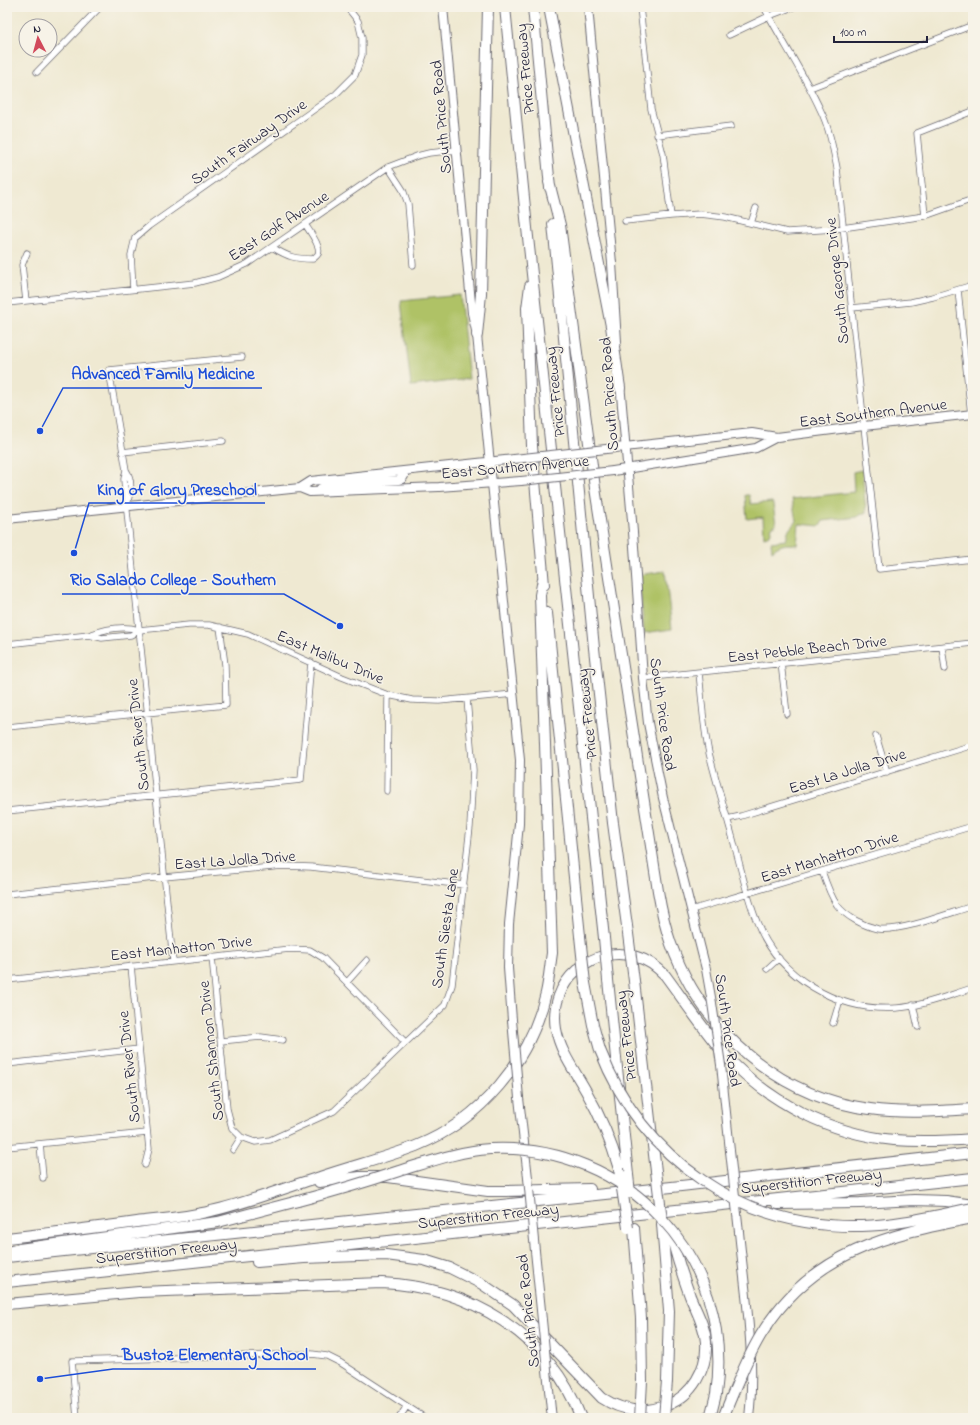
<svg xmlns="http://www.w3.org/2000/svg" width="980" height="1425" viewBox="0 0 980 1425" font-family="'Indie Flower',sans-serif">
<rect width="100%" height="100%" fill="#f7f3e8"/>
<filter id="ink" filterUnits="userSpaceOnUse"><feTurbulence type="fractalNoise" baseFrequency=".025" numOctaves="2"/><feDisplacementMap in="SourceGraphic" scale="8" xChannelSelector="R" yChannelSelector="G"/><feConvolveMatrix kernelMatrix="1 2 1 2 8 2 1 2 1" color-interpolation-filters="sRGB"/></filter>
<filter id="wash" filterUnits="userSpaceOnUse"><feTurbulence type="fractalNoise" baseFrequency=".012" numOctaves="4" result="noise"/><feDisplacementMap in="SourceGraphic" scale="16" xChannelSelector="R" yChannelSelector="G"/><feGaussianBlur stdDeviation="0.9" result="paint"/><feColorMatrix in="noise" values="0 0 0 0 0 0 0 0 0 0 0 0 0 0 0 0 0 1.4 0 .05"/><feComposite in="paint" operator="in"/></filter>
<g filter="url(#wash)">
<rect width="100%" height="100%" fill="#efe9d2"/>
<!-- green -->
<path fill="#afc266" stroke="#687250" d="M460,295L469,379L411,386L401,301Z
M862,470L866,512L857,517L823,521L820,526L799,524L797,545C787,543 780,544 772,551L771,542L786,540L788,531L796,521L792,499L854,492L853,472Z
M745,495H749L751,504L772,502L773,504L776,524L772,527L770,535L764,537L763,517L747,519Z
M665,571L672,629L644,633L639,575Z"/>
</g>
<g filter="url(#ink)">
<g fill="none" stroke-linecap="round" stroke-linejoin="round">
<!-- minor casing -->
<g stroke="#6a6870" stroke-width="7">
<path id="minor" d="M640,7L651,109L663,154L671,216
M764,7C782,41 804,74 820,109C829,127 833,148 837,168L879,569L973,559
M729,35L769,16L793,7
M37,72L100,7
M810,88L973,25
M657,135L731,126
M388,167L403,190L408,204L413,265
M925,216L917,133L973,111
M625,221L671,216L700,214L725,217L787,232L835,229L925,216L973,199
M751,223L756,208
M272,247C288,257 295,259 313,259C314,258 318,255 318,254C322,247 309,231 305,224
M133,289L131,255L135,238L149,226L336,94L355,75L362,55V38L358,21L347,7
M958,290L971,415
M26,301L22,265L27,253
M7,303L195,283L218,277L247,264L388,167L417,156L429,153L457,150
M852,308L911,302L933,297L973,285
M122,452L223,441
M126,470L124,479L125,492L173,961
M127,504C131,491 133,481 126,470L109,370L242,357
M89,635C105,629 123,625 139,630
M7,644L89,635L102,638L131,635L139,630L189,625H209L248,634L342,677L388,695L412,700L439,701L514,694
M942,647L945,669
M781,663L787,714
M699,673C702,699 703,727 709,753C717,785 727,816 735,847C742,872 747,898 757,922C779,978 838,1012 897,1008C923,1006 949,995 973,988
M643,678L973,643
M7,727L226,705L225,665L220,627
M876,736L887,772
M387,791L388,695
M7,811L301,780L311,662
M727,819L741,816L973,745
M822,871C826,883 830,895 837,905C846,917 864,926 878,929C902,932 949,913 973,906
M7,894L164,877L283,866L311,867L464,885
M691,910L973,826
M212,957L227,1109L232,1128L241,1137L255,1142L270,1140L334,1111L445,1005L452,985L470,827L473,770L467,699
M131,966L149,1149L145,1165
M767,969L779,958
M7,980L290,949L310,950L323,958L405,1042
M347,982L367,960
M913,1005L918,1027
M833,1023L840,1000
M221,1041L261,1037L283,1040
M7,1064L139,1049
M40,1144L43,1178
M7,1147L147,1133
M233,1150L241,1137
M77,1418L72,1361L312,1354L327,1356L341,1363L425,1418
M399,1418L407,1406"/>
</g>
<!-- secondary casing -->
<g stroke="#6a6870" stroke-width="10">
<path id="secondary" d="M443,7L472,313L477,335L520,760L519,824L509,924L508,968L512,1020
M588,7L612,263L617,342
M620,383L633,532L643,678L648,723L663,798L706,969
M597,450L752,433L777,437L864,426L973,414
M613,471L756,448L777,437
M300,488L310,492L439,487L521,481
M321,488L332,485L398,480L402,479L404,476V471
M7,519L300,488L311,481L514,459
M721,1065L730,1151
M519,1098L528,1178
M739,1232C745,1293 756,1356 749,1418
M535,1251L542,1320
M551,1410L552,1418"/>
</g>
<!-- motorway casing -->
<g stroke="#6a6870" stroke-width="12">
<path id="motorway" d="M505,7L527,228L604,938
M533,7L550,188
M549,7L611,326L620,388
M549,182L560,225L595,488L658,891C661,909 665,927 671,944C703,1031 778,1097 870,1109C905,1114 938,1111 973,1109
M553,224L594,648L613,823L627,926
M530,286L527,308L532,446L544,585
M477,335L481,294L488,7
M547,613L580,936
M608,980L628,1175
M634,981L655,1163
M585,983L593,1025L600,1050
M619,1169C611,1141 601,1117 586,1091C575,1071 560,1052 556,1029C548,982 592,943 637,957C648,960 657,967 665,975C685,1002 705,1032 727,1057C770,1103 831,1134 894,1140C920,1142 947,1141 973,1139
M319,1182L360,1177H388L488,1191H505L590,1189
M777,1204L860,1203L914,1200L946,1201L973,1205
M662,1224L669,1311L667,1381
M634,1228L641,1318L642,1381
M7,1238C51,1233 94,1228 137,1222C162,1219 187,1217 211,1211C248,1203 283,1188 320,1177C352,1166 385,1158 416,1146C481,1120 530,1061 546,993C549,980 550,966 552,953L540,595L543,579
M7,1252L19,1249L218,1222L298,1201
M7,1257L681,1186L973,1153
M257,1262L304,1258L386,1255L424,1260L450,1268L482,1284L513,1305L602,1398C622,1411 645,1414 667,1405C692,1396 708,1368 706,1342C705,1326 696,1311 690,1296C682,1274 674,1251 670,1228
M7,1282L973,1178
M7,1304L139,1292L382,1283C469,1287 549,1334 581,1418
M710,1418L716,1394
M723,1418L731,1398"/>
</g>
<!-- minor -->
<use href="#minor" stroke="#fff" stroke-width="5.5"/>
<!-- secondary -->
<use href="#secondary" stroke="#fff" stroke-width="8"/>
<!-- motorway -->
<use href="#motorway" stroke="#fff" stroke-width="10"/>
<!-- secondary-bridge casing -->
<g stroke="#6a6870" stroke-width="10" stroke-linecap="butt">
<path id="secondary-bridge" d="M514,459L597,450
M521,481L613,471
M706,969L712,1003L721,1065
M512,1020L519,1098
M730,1151L739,1232
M528,1178L535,1251
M542,1320L551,1410"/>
</g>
<!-- motorway-bridge casing -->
<g stroke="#6a6870" stroke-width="12" stroke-linecap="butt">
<path id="motorway-bridge" d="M627,926L634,981
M580,936L585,983
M604,938L608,980
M600,1050C643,1160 743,1229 862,1226C899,1225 937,1215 973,1208
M655,1163L662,1220
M619,1169L628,1228
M628,1175L630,1193
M298,1201C332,1192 366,1182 399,1171C429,1162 459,1151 490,1149C626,1142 736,1259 716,1394
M731,1398C741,1375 750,1351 764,1330C813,1252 889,1234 973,1218
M640,1418L642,1381
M664,1418L667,1381"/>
</g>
<!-- secondary-bridge -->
<use href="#secondary-bridge" stroke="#fff" stroke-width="8"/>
<!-- motorway-bridge -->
<use href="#motorway-bridge" stroke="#fff" stroke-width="10"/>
</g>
</g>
<g text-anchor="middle" stroke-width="3" stroke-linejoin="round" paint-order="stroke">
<!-- street labels -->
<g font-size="16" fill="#22223b" stroke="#f7f3e8">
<text transform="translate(524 69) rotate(-95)" y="6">Price Freeway</text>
<text transform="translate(440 117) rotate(-95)" y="6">South Price Road</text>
<text transform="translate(248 141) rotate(-35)" y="6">South Fairway Drive</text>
<text transform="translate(278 225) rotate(-33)" y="6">East Golf Avenue</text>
<text transform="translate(836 281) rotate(-96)" y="6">South George Drive</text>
<text transform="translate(554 392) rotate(-96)" y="6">Price Freeway</text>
<text transform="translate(608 394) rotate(-94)" y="6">South Price Road</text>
<text transform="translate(873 412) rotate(-7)" y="6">East Southern Avenue</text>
<text transform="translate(515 466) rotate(-5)" y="6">East Southern Avenue</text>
<text transform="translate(807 648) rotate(-6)" y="6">East Pebble Beach Drive</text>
<text transform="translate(331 656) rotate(23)" y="6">East Malibu Drive</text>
<text transform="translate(586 714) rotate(-96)" y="6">Price Freeway</text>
<text transform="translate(664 714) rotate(82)" y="6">South Price Road</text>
<text transform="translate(137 735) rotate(-96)" y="6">South River Drive</text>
<text transform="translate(847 770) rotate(-17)" y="6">East La Jolla Drive</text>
<text transform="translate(829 856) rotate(-17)" y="6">East Manhatton Drive</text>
<text transform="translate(235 859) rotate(-4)" y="6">East La Jolla Drive</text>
<text transform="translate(444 928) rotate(-82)" y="6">South Siesta Lane</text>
<text transform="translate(181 947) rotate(-6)" y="6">East Manhatton Drive</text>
<text transform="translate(729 1030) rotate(82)" y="6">South Price Road</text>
<text transform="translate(625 1036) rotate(-97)" y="6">Price Freeway</text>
<text transform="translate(210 1051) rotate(-96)" y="6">South Shannon Drive</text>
<text transform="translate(128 1067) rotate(-96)" y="6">South River Drive</text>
<text transform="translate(811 1180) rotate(-6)" y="6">Superstition Freeway</text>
<text transform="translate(488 1215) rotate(-6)" y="6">Superstition Freeway</text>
<text transform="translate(166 1250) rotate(-6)" y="6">Superstition Freeway</text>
<text transform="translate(527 1311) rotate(-96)" y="6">South Price Road</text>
</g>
</g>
<!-- callouts -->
<path fill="none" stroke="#1d4ed8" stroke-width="1.5" d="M40 431L63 388H262M74 553L89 503H265M340 626L284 594H62M40 1379L113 1369H316"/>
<g fill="#1d4ed8" stroke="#f7f3e8" stroke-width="1.5">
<circle cx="40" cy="431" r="4"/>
<circle cx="74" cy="553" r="4"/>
<circle cx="340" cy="626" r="4"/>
<circle cx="40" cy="1379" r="4"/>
</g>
<g font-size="17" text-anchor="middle" font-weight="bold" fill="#1d4ed8" stroke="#f7f3e8" stroke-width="3" stroke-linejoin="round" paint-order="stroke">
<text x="163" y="379">Advanced Family Medicine</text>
<text x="177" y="495">King of Glory Preschool</text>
<text x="173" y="585">Rio Salado College - Southern</text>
<text x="215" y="1360">Bustoz Elementary School</text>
</g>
<!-- margin -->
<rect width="980" height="1425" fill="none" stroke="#f7f3e8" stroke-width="24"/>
<!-- north arrow -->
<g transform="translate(38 38) rotate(354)"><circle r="19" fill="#f7f3e8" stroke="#a29fa3"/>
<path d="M0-3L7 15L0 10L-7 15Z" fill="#d1495b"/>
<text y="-6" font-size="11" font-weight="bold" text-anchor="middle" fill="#22223b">N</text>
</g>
<!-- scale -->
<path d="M834 36v6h93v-6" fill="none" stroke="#22223b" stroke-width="2"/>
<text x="840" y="36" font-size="12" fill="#22223b" stroke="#f7f3e8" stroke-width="3" paint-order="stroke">100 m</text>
</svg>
